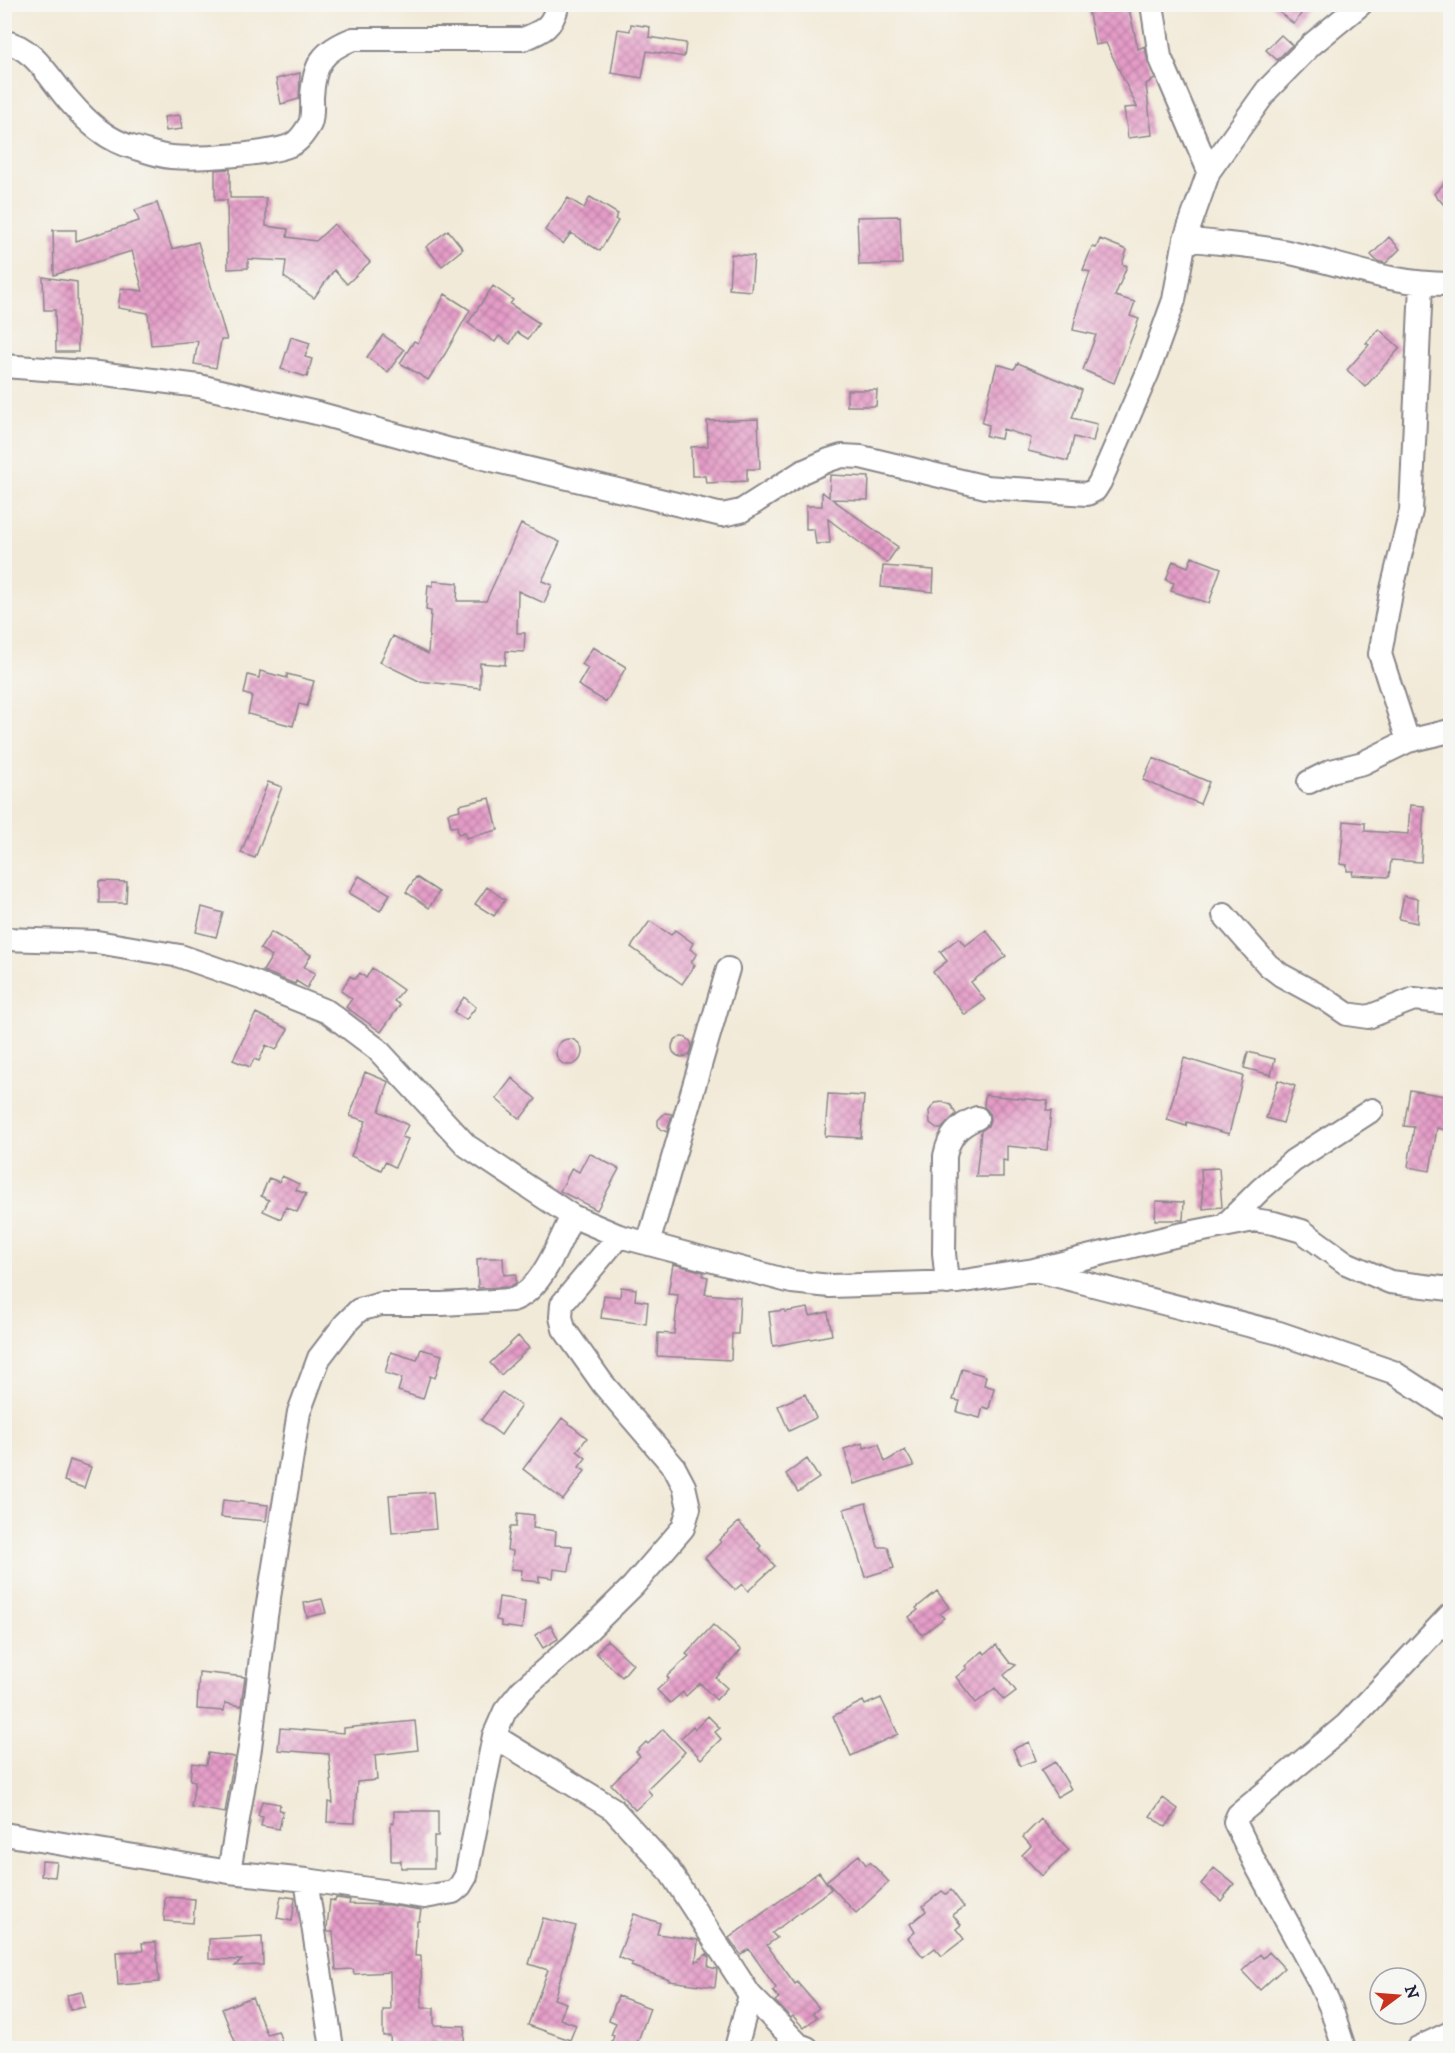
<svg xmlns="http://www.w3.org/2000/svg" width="1455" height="2053" viewBox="0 0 1455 2053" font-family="'IM FELL DW Pica',serif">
<defs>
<pattern id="building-cross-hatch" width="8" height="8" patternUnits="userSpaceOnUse" patternTransform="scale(1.5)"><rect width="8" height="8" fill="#e59cc7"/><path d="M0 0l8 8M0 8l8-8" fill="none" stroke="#b97fa3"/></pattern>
</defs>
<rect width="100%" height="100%" fill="#f6f6f2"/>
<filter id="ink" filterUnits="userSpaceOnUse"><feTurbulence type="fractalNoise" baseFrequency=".0167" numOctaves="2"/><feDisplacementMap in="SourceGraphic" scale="12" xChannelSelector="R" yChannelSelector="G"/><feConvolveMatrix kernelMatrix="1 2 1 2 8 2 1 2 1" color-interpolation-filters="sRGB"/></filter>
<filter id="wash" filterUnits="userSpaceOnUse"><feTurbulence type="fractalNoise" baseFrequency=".008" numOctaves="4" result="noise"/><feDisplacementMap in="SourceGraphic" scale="24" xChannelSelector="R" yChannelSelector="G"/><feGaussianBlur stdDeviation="1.35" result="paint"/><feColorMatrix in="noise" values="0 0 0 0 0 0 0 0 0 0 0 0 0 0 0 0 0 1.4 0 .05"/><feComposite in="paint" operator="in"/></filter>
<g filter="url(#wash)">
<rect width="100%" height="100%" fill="#f2ead8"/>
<g id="blocks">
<!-- building -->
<path fill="url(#building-cross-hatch)" d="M1110,4H1128L1138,49L1145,46L1148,62L1155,79L1146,84L1152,135L1128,138L1124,108L1137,107L1106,43L1095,45L1088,9Z
M1269,4H1308L1294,24Z
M631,24L650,27L649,37L686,43L684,57L647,51L642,78L611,73L618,29L630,31Z
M1281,35L1292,45L1277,60L1266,50Z
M300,73L299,99L281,104L276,79Z
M180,115L182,129L166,131L164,117Z
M230,169V198H266V226L288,229L287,237L316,241L334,224L370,262L347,284L334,270L314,298L284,277L286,261L248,259V268L228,269L227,200H215V170Z
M1450,177V211L1434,194Z
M590,197L618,214L615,219L618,221L600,251L571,233L563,244L545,230L568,198L584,208Z
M157,203L172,249L198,242L227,340H221L216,368L194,364L198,341L151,345L148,313L118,308L121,288L143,291L132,251L54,275L53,230H76V241L139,221L135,210Z
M900,216L902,264L859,265L857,217Z
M448,230L463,249L442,266L426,247Z
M1389,237L1400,249L1386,263L1377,261L1371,255Z
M1100,239L1127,250L1122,264L1127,266L1115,296L1135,302L1130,316L1139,319L1114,383L1083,370L1096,335L1073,330L1077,310L1090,272L1083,270L1092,247L1096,248Z
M731,254L754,256L751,291L729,289Z
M43,277L77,282L78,352H56L55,310H44Z
M493,286L513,300L510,304L539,323L528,339L517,332L510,344L499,336L495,342L468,323Z
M445,294L470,310L445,354L428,380L400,363L414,341L418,343Z
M1379,329L1400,348L1365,387L1347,370L1369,345L1366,343Z
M383,335L404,350L388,372L367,357Z
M291,337L310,343L305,357L312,359L307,377L281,369Z
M1018,363L1082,390L1072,418L1097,424L1093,442L1074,437L1068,461L1028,451L1031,438L1003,429L1001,439L986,436L989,425L982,423L997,364L1014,369Z
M847,390H877L876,406H847Z
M758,419L760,469H747V481L706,483L705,476H692L691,447L708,446L707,421Z
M830,475L869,477L868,500L832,499L898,547L887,563L828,519L830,543L816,544L814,529H806V506H822V492L829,497Z
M521,524L560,542L542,581L552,585L544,603L518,591L517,633H525L524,652L506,651L505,665L480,663V688L419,681L380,662L393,636L428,654L431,611L426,610L428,585L433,586V581L458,583L457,601H486Z
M1192,557L1221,568L1209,603L1171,591L1174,583L1166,580L1173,561L1188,567Z
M883,566L934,570L933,592L881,587Z
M593,647L626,667L606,702L578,685L588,668L582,664Z
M260,671L287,678V674L314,681L307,706L299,704L293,726L248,714L252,696L244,694L248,675L259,678Z
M1153,758L1209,782L1200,804L1143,780Z
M268,782L282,787L255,858L241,853Z
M490,798L498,830L466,838L465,832L458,834L457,826L451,827L448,813L460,810L459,805Z
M1410,805L1424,806L1421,862L1391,860L1389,877L1352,875L1353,871H1347V865L1340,864L1344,821L1365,823V831L1408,834Z
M359,876L390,894L380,911L349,893Z
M416,877L439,892L429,908L406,892Z
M99,881L127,882L126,903H99Z
M487,887L505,900L494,916L475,904Z
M1404,896L1418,899L1417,923L1399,919Z
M202,907L223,913L216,937L196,932Z
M650,921L671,935L675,930L693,943L690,949L697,954L691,962L695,965L682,984L631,947Z
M986,930L1006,956L971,982L985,1000L965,1015L933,972L947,961L940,952L959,938L965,946Z
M271,932L311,955L304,967L315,973L307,988L296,981L295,984L263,971L272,956L260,949Z
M372,968L403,990L394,1001L400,1005L381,1032L346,1007L352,999L341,991L350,976L355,979L360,973L366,978Z
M464,997L476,1007L466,1020L454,1012Z
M256,1013L288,1029L276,1050L266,1045L259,1061L254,1059L250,1067L233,1060Z
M672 1047a10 10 0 1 1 20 0a10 10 0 1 1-20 0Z
M556 1052a13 13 0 1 1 26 0a13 13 0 1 1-26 0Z
M1248,1052L1275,1059L1271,1075L1244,1068Z
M1184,1058L1243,1076L1229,1134L1187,1122L1186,1126L1167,1120Z
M365,1072L389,1082L379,1111L408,1125L402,1137L408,1139L395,1167L385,1162L381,1170L351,1156L366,1121L350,1116Z
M512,1078L536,1099L520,1119L496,1099Z
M1278,1080L1295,1086L1283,1123L1266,1118Z
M1410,1090L1450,1097V1131L1437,1128L1430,1171L1408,1167L1414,1127L1404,1126Z
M828,1094L864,1096L861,1138L825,1136Z
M985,1095L1048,1101L1046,1111H1051L1047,1150L1007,1146V1161L1003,1160V1177H976L981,1131L988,1126L990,1120L989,1112L984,1106Z
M943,1102L951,1105L956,1114L941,1129H938L930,1123L929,1111L935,1103Z
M665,1113L672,1114L667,1132L660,1129L658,1125V1120Z
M589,1153L619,1169L597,1210L560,1191L572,1168L579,1172Z
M1219,1168L1222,1207L1203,1209L1201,1169Z
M282,1176L299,1184L296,1190L306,1194L297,1212L286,1207L281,1219L263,1211L269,1200L261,1196L269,1178L279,1182Z
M1156,1201L1184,1202L1183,1220H1155Z
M486,1258H503L504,1275L516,1274V1283L509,1287L478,1288L477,1259Z
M673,1264L704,1272L703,1276L708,1277L705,1294L740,1297L738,1334H732L731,1360L657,1356L658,1333L674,1334L678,1295L668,1294Z
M621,1287L636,1289L635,1300L648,1302L646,1324L601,1318L604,1295L620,1297Z
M808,1308L810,1316L828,1312L832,1335L773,1346L769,1312L785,1310V1312Z
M518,1336L529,1348L501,1375L490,1363Z
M421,1349L442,1355L435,1378L430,1376L423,1399L398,1391L402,1378L385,1373L391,1352L417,1360Z
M962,1369L986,1376L984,1385L994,1388L989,1409L983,1407L980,1418L957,1412L960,1401L953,1400Z
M502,1392L521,1406L501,1435L481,1420Z
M805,1394L816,1418L789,1431L778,1406Z
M562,1418L587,1438L577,1451L586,1458L579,1467L585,1471L563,1500L523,1469Z
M863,1443L864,1448L879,1444L885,1462L905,1450L914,1466L854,1484L844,1449Z
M807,1459L819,1478L798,1492L786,1474Z
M70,1460L91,1467L84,1488L64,1481Z
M433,1492L436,1529L392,1533L389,1495Z
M223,1500L268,1505L266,1521L221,1517Z
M866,1503L878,1547H888L894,1568L865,1577L844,1509Z
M517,1513L534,1515L533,1528L556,1531L555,1545L572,1546L569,1571L554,1569L553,1578L539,1576V1582L521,1580L522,1570L511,1569L513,1551L507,1550L510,1527H516Z
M739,1522L761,1546L759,1548L775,1566L748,1591L742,1584L735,1590L705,1558L721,1542L719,1540Z
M937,1591L949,1607L940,1614L944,1618L922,1635L909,1617L918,1610L916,1608Z
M499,1597L525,1601L522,1629L501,1626V1621L496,1620Z
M322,1599L326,1613L307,1617L304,1603Z
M551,1625L558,1639L543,1648L535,1635Z
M713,1625L741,1650L716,1678L727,1688L716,1700L700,1683L686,1696L683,1692L670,1703L657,1690L669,1679L667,1676L689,1656L686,1654Z
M607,1640L633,1664L622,1677L596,1653Z
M996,1645L1010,1663L1016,1665L1004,1675L1016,1691L1004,1700L995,1688L976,1703L956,1677L967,1668L965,1666L983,1651L985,1654Z
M199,1672L245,1677L241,1706L225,1703L224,1711L197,1709Z
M881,1698L898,1734L851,1756L833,1716L863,1701L865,1705Z
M708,1716L720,1728L715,1732L721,1739L701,1759L681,1738L693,1726L695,1729Z
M415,1721L418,1750L375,1755L377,1780L357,1782L355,1823L327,1822L328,1802L333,1803L329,1754L278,1750L280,1728L344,1733V1728Z
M663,1729L685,1752L647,1789L652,1795L635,1810L611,1784L640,1756L636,1752L646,1742L648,1744Z
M1029,1742L1036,1760L1020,1766L1013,1749Z
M208,1753L234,1757L225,1813L191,1807L195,1781L190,1780L192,1763L206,1765Z
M1055,1762L1071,1789L1057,1797L1041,1770Z
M1163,1798L1178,1809L1166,1827L1150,1816Z
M262,1801L280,1804L279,1810L283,1811L279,1829L261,1826L263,1817L258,1816Z
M394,1811H438V1836H434V1868H401V1861H391V1823H394Z
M1041,1819L1069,1850L1042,1876L1022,1855L1031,1846L1023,1837Z
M859,1855L866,1865L870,1862L889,1882L856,1913L826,1881Z
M42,1861L57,1862L55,1877L41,1876Z
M1214,1868L1234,1884L1221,1901L1201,1884Z
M819,1872L831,1889L772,1933L777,1938L767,1945L795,1984L797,1982L819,2008L813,2013L817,2017L804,2028L793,2016L791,2018L775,2001L779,1998L773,1991L776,1988L749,1949L741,1955L729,1938Z
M951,1890L964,1907L953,1915L961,1925L956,1929L964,1939L942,1956L935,1948L923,1957L908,1938L915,1932L910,1924L926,1911L923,1906L942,1891L946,1894Z
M281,1896L295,1898L292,1921L277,1918Z
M165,1897L195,1899L193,1923L164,1921Z
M336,1898L350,1900L349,1904L389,1905L421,1910L419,1921H417L415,1956H421L422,2008H434V2025L465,2026L464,2041L435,2040V2048L391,2049L390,2036H383V2010H391L390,1972L354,1974L353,1969L336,1970L333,1932H328L327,1928L330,1900L335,1901Z
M634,1914L660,1923L657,1934L698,1940L696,1962L707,1954L709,1957L708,1967L717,1969L715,1987L669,1981L670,1980L631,1966L633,1963L618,1957Z
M543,1918L576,1926L554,1999L566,2003L560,2019L576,2025L570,2040L528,2025L548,1970L529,1964Z
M262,1936L263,1965L235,1966L242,1960L209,1959V1939Z
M156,1942L159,1982L118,1985L116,1952L143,1951L142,1943Z
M1269,1952L1284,1968L1260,1990L1242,1971L1260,1954L1263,1958Z
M82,1992L85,2007L70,2010L67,1995Z
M618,1996L650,2008L635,2049H609L614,2036L611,2035L616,2023L609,2020Z
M252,1997L267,2034L278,2031L283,2045L280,2046V2049H233L232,2046L236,2044L222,2009Z"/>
</g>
</g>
<g filter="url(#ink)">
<use href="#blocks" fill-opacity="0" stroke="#8a868a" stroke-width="1.5"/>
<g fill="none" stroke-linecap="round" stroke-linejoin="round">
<!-- minor casing -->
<g stroke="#8a868a" stroke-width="26">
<path id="minor" d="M1152,4L1160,57L1209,171
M4,42C34,46 51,81 70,102C88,123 108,141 135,148C147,151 159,156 171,157C193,159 281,155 296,142C300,139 307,129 310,124C313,116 312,105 312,97C314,64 322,51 353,39H523C544,31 552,27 558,4
M1185,239C1220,244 1258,245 1291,253C1348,266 1391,284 1450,284
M4,366L98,373L199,386L321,414L451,450L722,515L741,511L802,472L829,460L842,456L861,457L986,487L1087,494L1095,490L1100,482L1148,372L1174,300L1185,239L1209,171L1267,90L1311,45L1361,4
M1408,741L1380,654L1391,593L1411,511L1421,284
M1309,782L1331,771L1363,763L1408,741L1450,731
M1224,915L1268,965L1281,975L1325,999L1347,1014L1368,1017L1414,999L1450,1003
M4,939L97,942L180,956L246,979L328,1012L377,1049L467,1146L572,1216L619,1236L792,1282L830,1286L958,1282L1034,1270L1178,1235L1254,1220L1274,1223L1302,1231L1346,1263L1390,1282L1450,1289
M1225,1225L1260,1190L1293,1161L1372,1110
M648,1244L728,969
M1035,1270L1279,1333L1393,1372L1450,1409
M947,1283L944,1253L945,1156C949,1136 958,1126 977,1118
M494,1736L613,1809L668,1869L750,1995L799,2045L807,2048
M4,1834L229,1872L306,1880L425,1897L453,1892L460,1886L466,1876L494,1736L505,1711L522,1690L572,1646L633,1586L683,1528L689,1508L684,1486L674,1467L603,1384L564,1329L561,1317L562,1304L619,1236
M229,1872L250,1748L266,1616L299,1412L319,1358L345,1324L359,1310L381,1304H442L512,1300C542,1291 559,1242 572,1216
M306,1880L332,2048
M736,2048L750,1995
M1344,2048L1331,2008L1318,1979L1256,1865L1235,1822L1238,1815L1346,1725L1450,1615
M1418,2048L1450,2033"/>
</g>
<!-- minor -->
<use href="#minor" stroke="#fff" stroke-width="22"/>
</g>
</g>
<!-- margin -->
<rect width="1455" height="2053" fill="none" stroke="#f6f6f2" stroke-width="24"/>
<!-- north arrow -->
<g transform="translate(1398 1996) rotate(74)"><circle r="28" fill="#f6f6f2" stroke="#a1a1a9" stroke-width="1.5"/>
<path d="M0-4.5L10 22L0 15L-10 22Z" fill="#c8321e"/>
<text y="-9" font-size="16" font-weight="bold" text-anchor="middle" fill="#22223b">N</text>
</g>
</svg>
